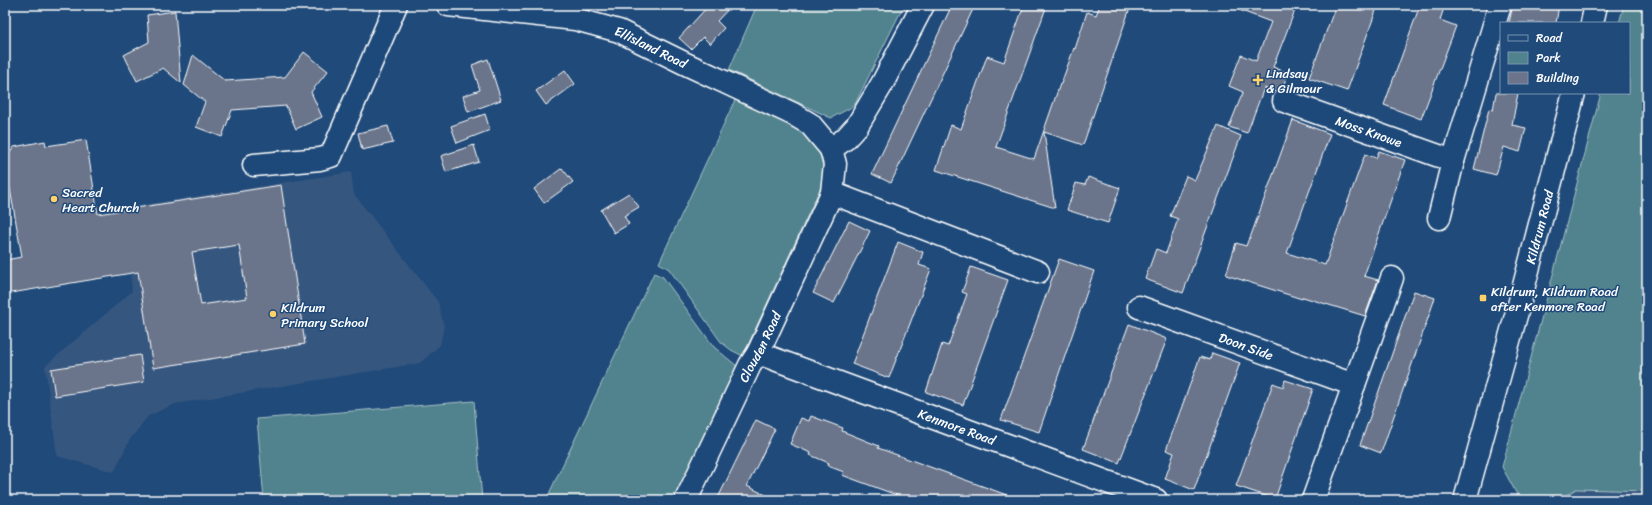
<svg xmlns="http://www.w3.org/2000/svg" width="1652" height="505" viewBox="0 0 1652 505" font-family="Sriracha,sans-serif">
<rect width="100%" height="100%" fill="#1f4a7a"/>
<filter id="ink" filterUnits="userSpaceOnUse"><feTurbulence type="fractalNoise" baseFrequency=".025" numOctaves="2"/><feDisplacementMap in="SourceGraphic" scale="8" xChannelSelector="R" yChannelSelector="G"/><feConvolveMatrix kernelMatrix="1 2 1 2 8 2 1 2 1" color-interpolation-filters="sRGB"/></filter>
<g filter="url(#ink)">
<!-- built -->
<path fill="#36577f" d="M351,172L354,194L438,302L444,326L440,345L420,363L175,404L148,416L129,441L114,472L57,456L45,366L132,291L123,208Z
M1576,489L1647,491V500H1558Z"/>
<!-- green -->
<path fill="#51838e" stroke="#a8c1c6" d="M757,5H904L854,106L831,118L729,70Z
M1624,5H1647V491L1576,489L1558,500H1520L1502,467L1601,93H1629V23H1619Z
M736,98C759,109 805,125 817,147C823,157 824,169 824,180L743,356L731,350L721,342L669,269L659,263Z
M654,273L663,277L714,347L738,367L674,500H546Z
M474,401L482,500H264L257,419Z"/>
<!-- building -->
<path fill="#6b748b" stroke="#fff" fill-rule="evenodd" d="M709,5H732L717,21L724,28L710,44L703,37L691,49L679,38Z
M952,5H975L891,183L872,174Z
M1024,5H1047L996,147L1034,159L1060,84H1061L1074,48L1075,49L1087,12L1096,15L1100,5H1131L1083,145L1044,132L1055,208L936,170L951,125L961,129L987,56L1004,62Z
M1231,5H1297L1273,67L1288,73L1282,89L1276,92L1264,88L1247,133L1229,127L1243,92L1229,86L1241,55L1256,61L1271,22L1231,7Z
M1336,5H1378L1347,91L1309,78Z
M1420,5H1445L1440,20L1456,26L1421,119L1384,105Z
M1513,5H1559L1556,23H1509Z
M175,11L181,83L163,68L137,81L124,55L149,42L147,15Z
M304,52L328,71L311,92L322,117L296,129L286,106L232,110L222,137L196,127L205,102L184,85L193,55L225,81L285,77Z
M488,59L501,100L468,112L463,96L480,90L472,65Z
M565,70L575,84L546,105L536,91Z
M1496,93H1518L1512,125L1526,128L1520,152L1504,147L1496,175L1474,169L1489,109L1493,110Z
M485,114L490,130L457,143L451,126Z
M1293,120L1330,134L1287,253L1325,265L1365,154L1376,158L1379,151L1405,160L1364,276L1378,280L1365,316L1303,297L1302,299L1226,275L1236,243L1246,246L1249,238H1250Z
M388,126L393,143L362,150L358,133Z
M1218,126L1241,136L1183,293L1145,279L1156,249L1166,253L1178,219L1170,216L1186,176L1195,180Z
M86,140L98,214L281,185L305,344L153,368L138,272L5,294V260L22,257L5,160L14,147L45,141L46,146ZM239,245L247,298L201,305L192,252Z
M474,145L479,162L446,172L441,156Z
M562,168L573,182L544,203L534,189Z
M1088,177L1120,188L1108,223L1067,210L1076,183L1085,185Z
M629,193L639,207L624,216L629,224L614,233L601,210Z
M849,221L870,231L834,303L813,293Z
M898,242L923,252L919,265L931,269L889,378L852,364Z
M1059,259L1094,271L1039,432L1001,420Z
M971,267L1008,280L963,405L926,392L942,344L948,346L967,294L962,292Z
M1414,291L1435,298L1381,453L1360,445Z
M1129,324L1167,339L1119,463L1083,449Z
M1212,353L1240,363L1194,490L1165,479L1174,453L1166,450L1200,357L1210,360Z
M140,355L144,382L55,396L51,369Z
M1285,380L1313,389L1275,499L1236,486L1273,383L1283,387Z
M811,416L843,428L842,431L879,446L878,448L1015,498L1014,500H910L842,475L844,472L828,466L829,463L810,455L811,453L790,444L801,418L809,421Z
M756,420L775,429L747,486L776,500H717Z"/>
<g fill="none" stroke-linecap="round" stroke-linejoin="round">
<!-- street casing -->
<g stroke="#fff" stroke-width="25">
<g id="street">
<path id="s1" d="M448,5L575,19L619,31L686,64L793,114L810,124L831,149"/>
<path id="s2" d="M1284,101L1453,161"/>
<path d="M254,165L320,159L331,156L396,5"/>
<path d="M832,193L1038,272"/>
<path d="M1439,218L1453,161L1500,5"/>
<path id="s3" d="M1139,307L1354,385"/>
<path id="s4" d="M758,353L1156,500"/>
<path id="s5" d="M686,500L750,365L758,353L832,193L835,164L831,149L845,139L857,126L882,84L923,5"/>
<path d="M1313,500L1392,278"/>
</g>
</g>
<!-- secondary casing -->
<g stroke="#fff" stroke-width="25">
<g id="secondary">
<path d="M1592,23L1596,5"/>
<path id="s6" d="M1465,500L1520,301L1574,93"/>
</g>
</g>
<!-- street -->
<use href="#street" stroke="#1f4a7a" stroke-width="22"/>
<!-- secondary -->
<use href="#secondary" stroke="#1f4a7a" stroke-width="22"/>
</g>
</g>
<!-- markers -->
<g fill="#ffd166" stroke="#1f4a7a" stroke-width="1.5">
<path d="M1256 74h4v4h4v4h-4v4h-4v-4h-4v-4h4z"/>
<circle cx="54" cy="199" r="4"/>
<rect x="1479" y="294" width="8" height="8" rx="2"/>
<circle cx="273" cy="314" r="4"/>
</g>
<g text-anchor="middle" stroke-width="3" stroke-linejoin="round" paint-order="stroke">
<!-- street labels -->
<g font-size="13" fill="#fff" stroke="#1f4a7a">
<text dy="5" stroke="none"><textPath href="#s1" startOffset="209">Ellisland Road</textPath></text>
<text dy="5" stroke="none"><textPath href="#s2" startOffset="90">Moss Knowe</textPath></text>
<text dy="5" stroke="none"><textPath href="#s6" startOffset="283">Kildrum Road</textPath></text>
<text dy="5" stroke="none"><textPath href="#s3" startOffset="114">Doon Side</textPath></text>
<text dy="5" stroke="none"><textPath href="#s5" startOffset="170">Clouden Road</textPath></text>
<text dy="5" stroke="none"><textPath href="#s4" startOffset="212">Kenmore Road</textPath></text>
</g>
<!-- poi labels -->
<g font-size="13" fill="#fff" stroke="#1f4a7a" text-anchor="start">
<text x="1266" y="78">Lindsay<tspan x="1266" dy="15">&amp; Gilmour</tspan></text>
<text x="62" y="197">Sacred<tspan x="62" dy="15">Heart Church</tspan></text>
<text x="1491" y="296">Kildrum, Kildrum Road<tspan x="1491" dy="15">after Kenmore Road</tspan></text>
<text x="281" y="312">Kildrum<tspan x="281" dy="15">Primary School</tspan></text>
</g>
</g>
<!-- margin -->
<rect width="1652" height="505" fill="none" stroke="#1f4a7a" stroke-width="20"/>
<rect x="10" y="10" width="1632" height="485" fill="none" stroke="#fff" stroke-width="1.5" filter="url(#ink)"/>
<!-- legend -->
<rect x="1500" y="22" width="130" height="72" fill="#1f4a7a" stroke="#7992af"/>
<rect x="1508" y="35" width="20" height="6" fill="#1f4a7a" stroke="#7992af"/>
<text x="1536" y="42" font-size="12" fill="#ffffff">Road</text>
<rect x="1508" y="52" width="20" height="12" fill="#51838e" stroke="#7992af"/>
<text x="1536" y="62" font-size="12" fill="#ffffff">Park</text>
<rect x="1508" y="72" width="20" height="12" fill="#6b748b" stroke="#7992af"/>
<text x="1536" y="82" font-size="12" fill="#ffffff">Building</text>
</svg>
